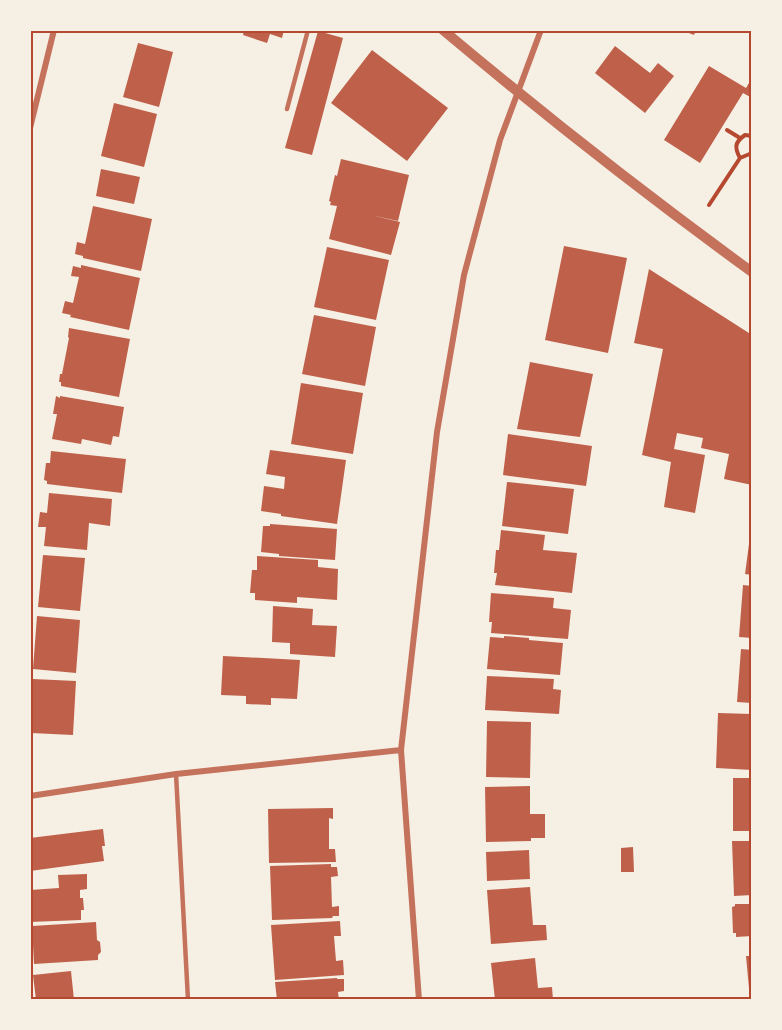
<svg xmlns="http://www.w3.org/2000/svg" width="782" height="1030" viewBox="0 0 782 1030" font-family="Ubuntu,sans-serif">
<rect width="100%" height="100%" fill="#f6efe4"/>
<!-- building -->
<path fill="#bf614a" d="M244,30H284L282,38L270,34L267,43L243,35Z
M681,30H696L694,35Z
M318,31L343,38L312,155L285,148Z
M138,43L173,52L159,107L123,97Z
M615,46L650,73L658,63L674,76L645,113L595,73Z
M372,50L448,108L407,161L331,103Z
M709,66L746,88L752,78V98L743,93L700,163L664,140Z
M114,103L157,114L144,167L101,156Z
M341,159L409,175L398,221L371,215L400,222L391,255L329,239L337,206L330,205L331,202L329,201L335,175L337,176Z
M101,169L140,177L134,204L96,196Z
M93,206L152,219L141,271L83,258V256L75,254L77,242L85,244Z
M564,246L627,258L608,353L545,340Z
M327,247L389,260L376,320L314,307Z
M81,265L140,278L129,330L70,317L71,315L62,313L65,301L73,303L79,277L71,276L73,266L81,268Z
M649,269L752,335V485L724,479L729,454L701,448L703,438L677,433L674,449L705,455L695,513L664,507L671,462L642,455L663,349L634,343Z
M314,315L376,327L365,386L302,374Z
M69,328L130,339L119,397L61,386V382H59L60,374H62L69,338L68,337Z
M530,362L593,374L580,437L517,429Z
M301,383L363,393L353,454L291,444Z
M56,396L60,398V396L124,407L119,437L113,436L111,445L82,439L81,444L52,439L57,414H53Z
M508,434L592,446L586,486L503,475Z
M270,450L346,460L337,524L281,516V514L261,511L264,486L284,489L285,477L266,474Z
M51,451L126,459L122,493L47,484V481L44,480L46,463H50Z
M507,482L574,489L568,534L502,526Z
M49,493L112,499L110,526L89,523L87,550L44,546L46,527H38L40,512L47,513Z
M270,524L337,529L335,560L279,556V554L261,552L263,526H270Z
M751,529H752V575L745,574Z
M501,530L545,535L543,550L577,553L572,593L495,585L497,573H494L496,550H499Z
M43,555L85,558L80,611L38,607Z
M257,556L318,560V567L338,569L337,600L297,597V603L255,600V593H250L252,570H257Z
M743,585L752,586V638L739,637Z
M491,593L554,598L553,608L571,610L568,639L491,633L492,622H489Z
M273,606L313,609L312,625L337,626L335,657L290,654V643L272,642Z
M37,616L80,620L76,673L33,669Z
M504,636L529,638V640L563,643L560,675L487,669L490,637L504,638Z
M741,649L752,650V703L737,702Z
M223,656L300,660L297,699L271,698V705L246,704V696L221,695Z
M487,676L554,679L553,689L561,690L559,714L485,710Z
M33,679L76,681L73,735L31,733Z
M718,713L752,714V770L716,768Z
M487,721L531,722L530,778L486,777Z
M733,778H752V831H733Z
M530,786V814H545V838H531V841L486,842L485,787Z
M333,808V819L329,818V849H335L336,862L269,863L268,809Z
M103,829L105,846H102L104,861L30,871V838Z
M732,841H752V895L734,896Z
M633,847L634,872H621V848Z
M529,850L530,879L487,881L486,852Z
M331,864V867H337L338,876L331,877L332,907L339,906V916H333L332,918L272,920L270,866Z
M87,874V889L80,890V898H83L84,910H81V920L30,922V890L59,888L58,875Z
M530,887L533,925H546L547,940L491,944L487,890Z
M735,904H752V936L736,937V933H733L732,907L735,906Z
M340,921L341,936H334L336,961L343,960L344,975L275,980L271,925Z
M96,922L97,940L100,942L101,952L98,955V960L34,964L32,926Z
M746,956H752V988H749Z
M535,958L538,988L552,987L553,1000H495L491,963Z
M71,971L74,1000H36L33,975Z
M337,978V979H344V991L338,992L339,1000H277L275,982Z"/>
<g fill="none" stroke-linecap="round" stroke-linejoin="round">
<!-- path -->
<path stroke="#b5482f" stroke-width="4" d="M727,130L740,138
M740,158C734,147 735,142 745,135L752,136
M709,205L740,158L752,153"/>
<!-- service -->
<path stroke="#c5725c" stroke-width="4.5" d="M287,109L308,30
M176,774L188,1000"/>
<!-- minor -->
<path stroke="#c5725c" stroke-width="6" d="M30,128L54,30
M30,796L176,774L401,750
M419,1000L401,750L437,432L464,275L500,140L541,30"/>
<!-- tertiary -->
<path stroke="#c5725c" stroke-width="10" d="M443,30C543,114 646,195 752,272"/>
</g>
<!-- border -->
<rect width="782" height="1030" fill="none" stroke="#f6efe4" stroke-width="63"/>
<rect x="32" y="32" width="718" height="966" fill="none" stroke="#b5482f" stroke-width="2"/>
</svg>
